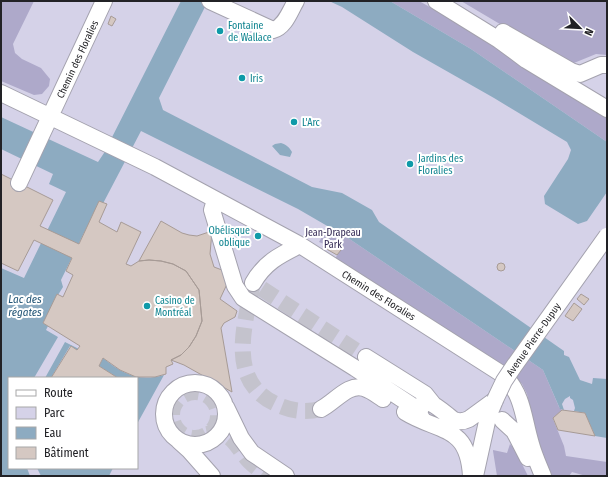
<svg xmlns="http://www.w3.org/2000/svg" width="608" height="477" viewBox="0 0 608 477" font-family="'Fira Sans Condensed',sans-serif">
<rect width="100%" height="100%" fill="#edebf7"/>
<!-- green -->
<path fill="#d5d2e8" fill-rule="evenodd" d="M1,1H607V476H1ZM9,378H137V468H9Z"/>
<!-- forest -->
<path fill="#aea9ca" d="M1,1H34L13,44L15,53L22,59L41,68L50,79L49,86L42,94L34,95L1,81Z
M390,1H419L453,20L607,114V142L471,49Z
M461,1H607V55L596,54L569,65Z
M328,227L348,238L543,370L559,407L562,410L553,419L564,446L566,456L607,462V476H586L572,472L569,476H552L539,446L527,394L522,384L505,368L335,259L340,250L326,241L324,244L319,242Z
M510,444L514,448L528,476H497L493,451V450L507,453Z"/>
<!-- water -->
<path fill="#8dabc1" d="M181,1H208L159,98L163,110L312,187L342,193L372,210L379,222L564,351V355L569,357L580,380L592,384L593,378L607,379V438L595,436L585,413L574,411L575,408L573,400L570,398V396L565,399L562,404L564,410L560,409L543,370L348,238L298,209L141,131L87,234L84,233L61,280L63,287L58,295H57L43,323L48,326L46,330L58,337L34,378H9V468H27L30,476H1V268L24,278L66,192L49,184L53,174L1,149V117L98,162L104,153Z
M329,1H390L471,49L607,142V192L587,221L578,224L545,204L544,196L568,159L571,150L567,142L494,98L413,52L342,7Z
M281,143C287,145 289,147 292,152L290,157L280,155L272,146L275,144Z
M65,342L79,349L77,350L70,346L51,378H45Z
M103,358C123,374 138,382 164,375L137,424V378H118L99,366Z
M37,468H113L109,476H41Z"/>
<!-- building -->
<path fill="#d5c8c2" stroke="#a79b96" d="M111,16L116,19L112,26L108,24Z
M1,174L53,200L40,226L79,244L99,201L107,204L99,222L117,232L121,222L141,232L126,264L131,266L139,261L149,260L161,261L173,264L186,271L199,290L202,321L196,336L189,347L181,355L171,360L173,364L166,367V374L155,377H136L120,370L103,358L99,366L118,378H51L71,346L77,350L80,346L43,323L57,294L63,297L73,275L66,271L72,258L34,240L18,271L1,263Z
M161,221L182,233L189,235L197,236L212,231L210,254L214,267L222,270L227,284L220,299L237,311L235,317L224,323L221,328L232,392L184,365L171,360L181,355L189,347L196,336L202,321L199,290L186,271L173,264L161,261L149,260L139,261Z
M326,241L341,250L337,255L323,247Z
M497 267a4 4 0 1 1 8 0a4 4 0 1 1-8 0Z
M581,294L589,299L584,305L577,299Z
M574,303L582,309L573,321L565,316Z
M562,410L585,413L595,436L558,430L553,418Z"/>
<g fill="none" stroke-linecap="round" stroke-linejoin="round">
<!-- minor-tunnel -->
<path stroke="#c4c3cd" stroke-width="16" stroke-dasharray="16 8" stroke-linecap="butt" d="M172 415a23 23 0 1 1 46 0a23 23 0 1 1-46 0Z
M321,409C305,413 291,411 276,404C226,381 245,324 253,283L366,357
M207,434C232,429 235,446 249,461C255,467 261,471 267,476"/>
<!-- minor casing -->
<g stroke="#a4a2ae" stroke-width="18">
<path id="minor" d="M210,1L273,30C285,27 290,11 296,1
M436,1L499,40L526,60L607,109
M503,32L571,71L580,74L601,65H607
M1,93L155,167L300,245L505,376C524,398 523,418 531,444C534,455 539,466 543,476
M19,183L104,1
M215,200L212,210L235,286L243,298L355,368L420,411
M253,283C265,262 280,255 300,245
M366,357L425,394L433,404
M164 414a31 31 0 1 1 62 0a31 31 0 1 1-62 0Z
M226,407L241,438L252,453L286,476
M321,409C335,402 348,383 364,388C371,390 377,395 383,399
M405,412C439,433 468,424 471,476
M423,420C421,417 419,414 420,411C421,388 448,417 454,420C459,422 465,421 469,419L495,400
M502,420L514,431L528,458
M179,441L189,450L212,476
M475,476L488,417L495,400"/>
</g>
<!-- minor -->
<use href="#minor" stroke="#fff" stroke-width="16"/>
<!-- minor-bridge casing -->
<g stroke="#a4a2ae" stroke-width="18" stroke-linecap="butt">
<path id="minor-bridge" d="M495,400L504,381L514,366L607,236"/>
</g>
<!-- minor-bridge -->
<use href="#minor-bridge" stroke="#fff" stroke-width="16"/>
</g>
<!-- markers -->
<g fill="#0f9aa8" stroke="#fff" stroke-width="1.5">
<circle cx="220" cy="31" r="4"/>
<circle cx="242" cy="78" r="4"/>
<circle cx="294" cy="122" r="4"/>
<circle cx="410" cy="164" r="4"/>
<circle cx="258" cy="236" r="4"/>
<circle cx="147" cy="306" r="4"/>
</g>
<g text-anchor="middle" stroke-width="4" stroke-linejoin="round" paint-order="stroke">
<!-- culture labels -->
<g font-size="10" fill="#0d838f" stroke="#fff" text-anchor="start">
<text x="228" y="29">Fontaine<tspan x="228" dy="12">de Wallace</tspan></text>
<text x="250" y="82">Iris</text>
<text x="302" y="126">L'Arc</text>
<text x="418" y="162">Jardins des<tspan x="418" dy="12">Floralies</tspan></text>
<text x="250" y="234" text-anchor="end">Obélisque<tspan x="250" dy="12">oblique</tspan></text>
<text x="155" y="304">Casino de<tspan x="155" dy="12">Montréal</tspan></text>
</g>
<!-- street labels -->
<g font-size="10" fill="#222226" stroke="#fff">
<text transform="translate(77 59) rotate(-65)" y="4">Chemin des Floralies</text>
<text transform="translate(379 295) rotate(32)" y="4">Chemin des Floralies</text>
<text transform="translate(533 339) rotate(-55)" y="4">Avenue Pierre-Dupuy</text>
</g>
<!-- park labels -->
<g font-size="10" fill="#302651" stroke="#fff">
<text x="333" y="236">Jean-Drapeau<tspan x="333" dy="12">Park</tspan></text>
</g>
<!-- water labels -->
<g font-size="11" font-style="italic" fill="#225576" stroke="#fff">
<text x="25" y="303">Lac des<tspan x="25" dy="13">régates</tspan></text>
</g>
</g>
<!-- border -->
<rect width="608" height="477" fill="none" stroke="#222226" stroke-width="4"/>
<!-- legend -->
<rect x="8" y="377" width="130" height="92" fill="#ffffff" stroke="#a7a7a8"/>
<rect x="16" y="390" width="20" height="6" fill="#ffffff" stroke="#a7a7a8"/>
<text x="44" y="397" font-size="12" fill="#222226">Route</text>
<rect x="16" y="407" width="20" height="12" fill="#d5d2e8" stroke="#a7a7a8"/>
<text x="44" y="417" font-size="12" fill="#222226">Parc</text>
<rect x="16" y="427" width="20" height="12" fill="#8dabc1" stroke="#a7a7a8"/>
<text x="44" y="437" font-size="12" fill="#222226">Eau</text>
<rect x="16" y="447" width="20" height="12" fill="#d5c8c2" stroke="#a7a7a8"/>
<text x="44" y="457" font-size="12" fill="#222226">Bâtiment</text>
<!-- north arrow -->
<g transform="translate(580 28) rotate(114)" stroke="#ffffff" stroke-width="3" paint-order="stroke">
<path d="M0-3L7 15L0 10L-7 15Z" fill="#222226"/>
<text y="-6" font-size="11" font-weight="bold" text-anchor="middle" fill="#222226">N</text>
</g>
</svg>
